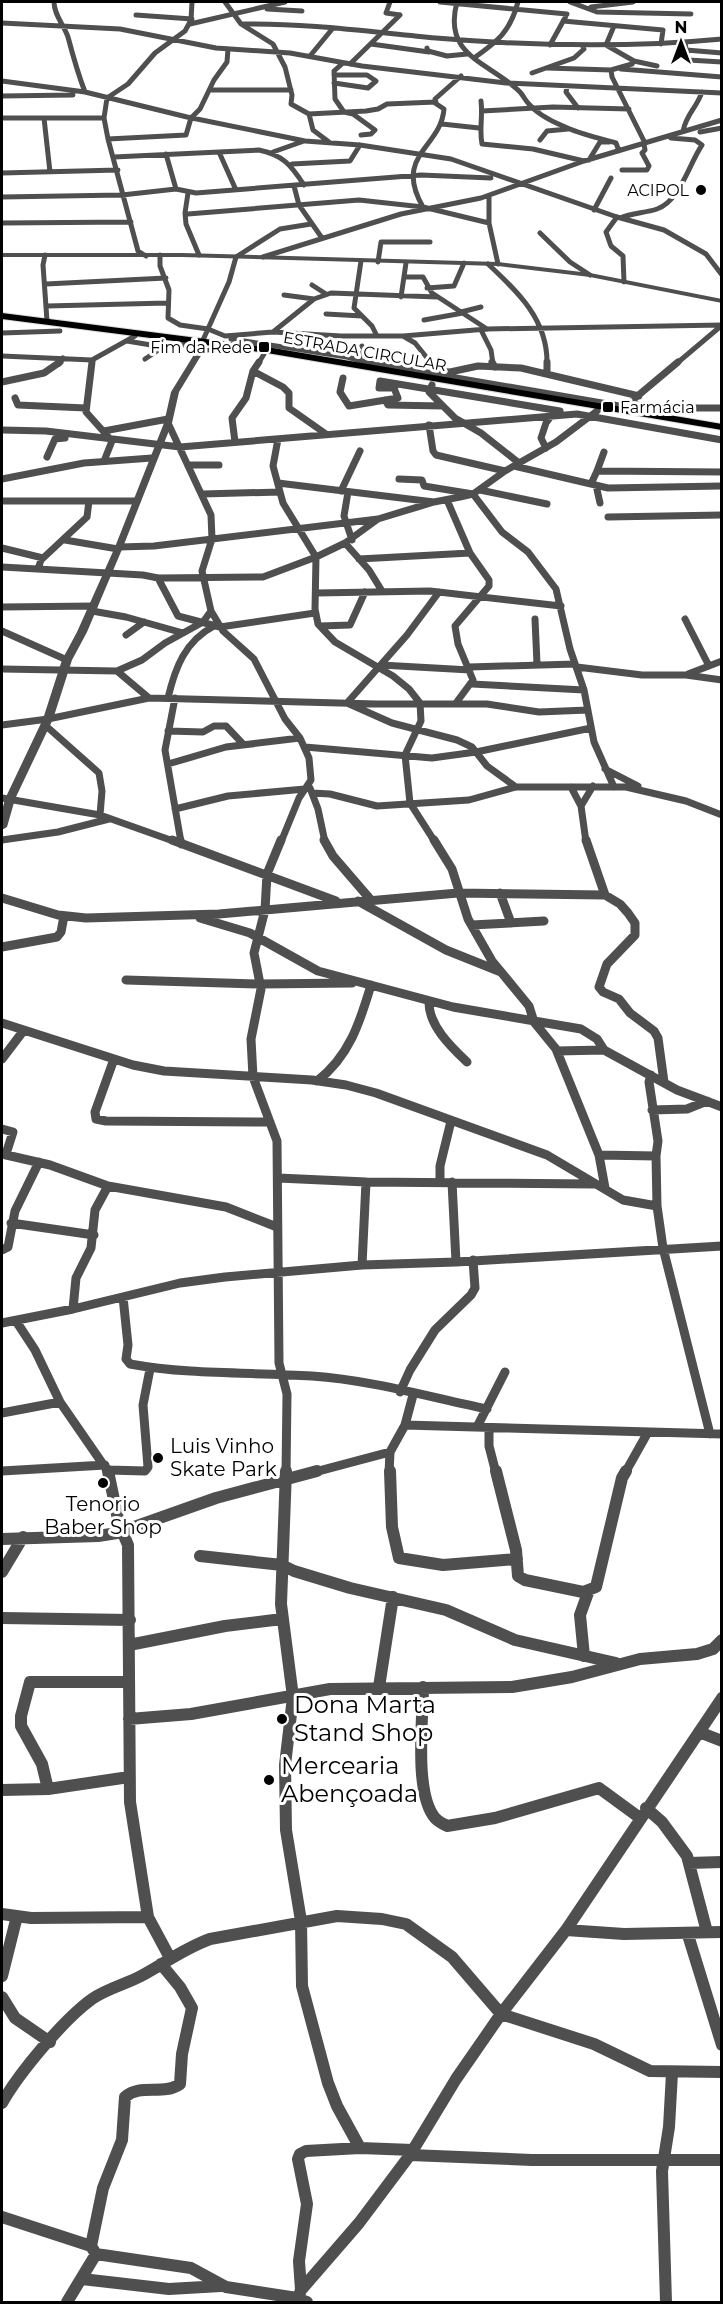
<svg xmlns="http://www.w3.org/2000/svg" width="723" height="2304" viewBox="0 0 723 2304" font-family="Montserrat,sans-serif">
<rect width="100%" height="100%" fill="#fff"/>
<g fill="none" stroke-linecap="round" stroke-linejoin="round">
<!-- primary casing -->
<g stroke="#dbdbdb" stroke-width="2">
<path id="primary" d="M2,313L267,347L722,424V430L267,353L2,319Z"/>
</g>
<!-- minor-far3 -->
<path stroke="#4f4f4f" stroke-width="5" d="M54,2C54,15 64,25 68,37C73,56 78,74 85,92
M225,2L241,24L273,44L285,67L292,95L291,104L309,114L313,130L329,142
M390,2L386,13L400,15
M440,2L567,14
M457,2C442,57 490,62 520,92C523,95 525,100 528,103C536,113 551,121 563,126C579,134 599,138 616,143L619,151
M570,2L597,12L691,14
M591,7L633,2
M267,9L302,11
M136,15L192,19
M563,21L663,30L661,44
M2,23L120,29L216,48L290,53L362,66L506,83L722,93
M190,24L285,2
M241,24C307,23 371,32 436,38C531,46 627,48 722,39
M614,26L606,45L634,61L657,66
M685,43L688,60L722,62
M371,44L429,52
M550,45L566,16
M427,48L428,51L447,56L467,54
M686,50L722,53
M310,56L333,28
M474,58C498,41 510,32 518,2
M634,61L632,64L611,70L612,77L645,143
M343,63L334,71L335,99L344,112L353,114L375,130L371,134L361,135
M350,64L400,15
M547,68L611,70
M621,69L722,77
M532,73L574,58L584,49L582,45
M334,75H367L376,81L368,88L334,83
M2,81L85,92L187,117L305,141L360,145L451,159L617,217L664,230L706,254L722,275
M567,87L566,92L578,108
M210,90H291
M2,96L73,95
M481,101C483,117 479,129 482,144L533,149L584,161
M482,111L553,107L629,109
M309,114L366,111L378,109L387,104L436,102
M2,118H104
M44,118L50,172
M442,124L479,128
M683,131C687,113 696,109 702,92
M700,132L722,128
M108,139L186,135L191,118L200,109L214,80L227,62L228,49
M540,140L547,131L568,129
M219,152L236,190
M273,152L304,141
M166,154L176,189
M114,157L259,150C283,155 291,165 304,185
M589,160L600,142H609
M292,164L350,161L360,145
M622,170H647L649,166L642,153L645,150L644,144
M2,173L118,170
M294,186L299,205L322,238
M188,193L185,213L188,214L359,200L423,207L489,223
M489,196V223L498,264
M2,197L122,195L176,189L196,193L421,175L491,178
M423,207C393,155 441,148 444,109L435,103V99L461,76
M594,210L611,178
M185,213L186,224L199,255
M617,217L606,232L611,246L623,256L624,282
M620,218C632,213 645,213 657,209C680,201 689,164 702,145L695,140L671,138
M2,223L131,222
M540,233L570,262L590,275
M45,255L43,265L47,321
M160,255V266L169,290L168,318L180,325L208,329L225,336L273,332L341,336H403L487,329L722,325
M146,256L138,251L108,139L104,118L107,98L128,84L155,53L185,31L191,20L192,2
M263,257L401,214L481,198L584,161L722,120
M361,261L354,308L372,326L377,336
M378,262L381,242H430
M488,264C518,292 548,320 547,364
M404,277H423L432,293L487,329
M46,284L166,278
M312,285L326,294
M427,288L454,286L464,263
M284,295L314,299
M401,297L406,263
M47,306L167,303
M461,312L481,307
M326,314L362,316
M424,320L463,313
M481,330L491,350L493,364
M273,332L314,299L331,293L437,297
M2,333L60,331
M403,336L415,343L432,364
M231,339L347,357L372,364
M203,340L229,282L236,257L280,229L311,224
M127,341L163,347L145,359
M2,356L92,360L135,336
M358,360L364,350L362,346
M59,364L63,358
M92,364V360
M258,364L264,354
M676,364L721,326"/>
<!-- minor-far2 -->
<path stroke="#4f4f4f" stroke-width="7" d="M92,362L86,412L112,441L104,461
M363,362L625,407
M431,362L438,371L450,372L478,366L521,368L639,396
M492,362L495,367
M547,362V373
M253,371L283,387L289,393V408L326,434
M343,378L340,392L349,406L398,398L394,388L397,384
M2,382L44,373L60,362
M432,385L429,392L455,418L481,433L519,463
M394,388H379L380,381L560,411
M15,398L18,405L86,408
M385,400L388,405L443,406
M628,404L665,408H722
M622,409L678,362
M168,423L211,515L212,539L202,571L211,611L223,631L254,659L285,719L300,738L309,758L311,780L299,798L281,842
M429,425L433,451L436,455L505,471
M2,430L46,431L180,447L577,414L722,440
M104,431L168,419
M278,439L273,466L283,503L316,557L315,609L318,624L335,642L393,676L409,689L420,703L421,721L405,755L410,803L435,842
M235,442L232,418L246,398L253,371L259,362
M546,448L541,438L546,423L552,415
M47,457L55,439L65,438
M188,465H219
M514,466L608,488L722,486
M597,471L604,452
M2,479L84,463L152,458
M399,479L422,480L424,486L473,494L502,532L528,552L556,589L570,649L584,690L594,742L614,787
M278,483L434,502L460,497L473,494L505,471L556,442L597,411
M591,484L597,471L722,472
M596,485L600,503
M480,490L547,504
M341,491L360,451
M348,492L344,516L352,540
M203,494L280,492
M447,500L470,553L489,580V586L455,626L458,644L473,680L456,703
M2,501H137
M608,517L722,515
M65,540L118,549
M345,543L369,570L382,591
M119,547L154,546L378,519
M2,548L43,558
M359,559L470,553
M2,567L143,575L158,578L263,577L316,557L345,543L378,519L434,502
M38,569L41,560L87,517L89,501
M158,578L178,616L220,627L315,613
M439,592L407,635L347,703L392,723L457,740L472,747L487,766L516,787
M317,593L430,591L561,606
M2,607L94,606
M92,611L126,617L183,633
M535,619L537,664
M685,619L709,666
M320,626L350,625L365,592
M2,631L67,660
M126,635L144,622
M381,665L470,670
M469,667L575,664
M577,667L642,675H686L722,680
M2,669L117,671L142,660L165,643L203,622L211,611
M117,671L149,698
M688,674L722,661
M472,684L584,690
M168,698C175,668 185,641 214,626
M175,698L165,750L181,842
M2,725L48,719L149,698L377,704H487L539,712L588,710
M45,725L99,773L102,791L100,815
M168,731L203,732L214,726H226L243,744
M305,747L432,758L476,752L591,728
M168,764L226,747L300,738
M605,769L638,786
M571,787L581,806L586,842
M310,788L318,809L325,842
M312,793L330,794L377,806L469,800L516,787H626L686,801L722,815
M2,798L100,815L176,842
M581,806L593,786
M175,809L228,796L305,789
M2,840L58,832L109,819"/>
<!-- minor-far1 -->
<path stroke="#4f4f4f" stroke-width="9" d="M172,840L336,901
M180,840L181,844
M281,840L267,874L265,910L254,953L261,989L251,1039L253,1077L277,1141L279,1363L287,1394L286,1473
M324,840L333,856L370,899
M434,840L452,869L468,919L492,961L529,1006L534,1022L556,1049L599,1155L605,1188
M586,840L605,895L620,904L628,913L635,923V935L607,964L599,987L603,992L619,999L630,1013L654,1031L658,1038L664,1082
M500,893L511,923
M2,898L58,915L86,918L219,914L458,893L605,895
M358,901L446,950L501,972
M200,918L250,933L318,971L453,1007L581,1029L597,1039L604,1050
M472,925L544,921
M2,947L57,937L61,932L64,916
M126,980L260,984L352,983
M429,1001C428,1025 451,1047 467,1062
M2,1023L133,1065L164,1071L312,1080L346,1085L376,1093L547,1155L623,1200L657,1206
M557,1051L604,1050L677,1090L722,1107
M2,1059L24,1030
M114,1059L95,1112L96,1119L106,1121L270,1122
M317,1081C349,1057 360,1022 371,985
M652,1110L687,1109L707,1101
M2,1129L13,1132L6,1154
M2,1154L50,1165L108,1186L226,1207L277,1227
M599,1155L656,1156L658,1141L649,1082L651,1075
M656,1156L657,1206L663,1248L710,1434
M278,1178L366,1182L594,1184
M440,1182V1166L451,1121
M452,1182L456,1262
M11,1223L94,1235
M2,1250L8,1247L15,1211L39,1162
M362,1265L366,1182
M123,1297L128,1345L126,1359L130,1364C190,1375 251,1372 312,1376C371,1380 429,1397 487,1409
M73,1309L76,1278L91,1248L95,1210L108,1186
M16,1321L35,1350L60,1402L109,1473
M2,1323L73,1309L180,1283L225,1277L362,1265L456,1262L722,1246
M400,1392L410,1370L435,1330L471,1295L475,1288L473,1260
M2,1413L60,1402
M405,1425L722,1434
M477,1427L505,1372
M489,1428V1446L496,1473
M108,1470L145,1471L148,1467L143,1405L150,1369
M2,1471L105,1465
M311,1473L390,1452
M389,1473L390,1452L405,1425L413,1395
M625,1473L648,1432"/>
<!-- minor -->
<path stroke="#4f4f4f" stroke-width="12" d="M108,1471L119,1524L128,1545L130,1802L148,1917L170,1958
M286,1471L281,1604L293,1697L285,1765L286,1830L301,1921L302,1986L328,2083L337,2106L360,2148
M390,1471L392,1527L399,1558L443,1565L517,1559
M496,1471L516,1550L518,1576L525,1580L583,1592L596,1587L622,1478L626,1471
M2,1539L98,1536L117,1533L216,1498L317,1471
M200,1556L282,1565L294,1571L350,1588L446,1610L515,1640L616,1663
M2,1572L23,1537
M2,1618L130,1620
M129,1645L225,1626L282,1619
M584,1656L580,1615L589,1590
M379,1687L393,1597
M423,1687C423,1719 414,1793 435,1818C438,1821 443,1824 447,1826L495,1818L599,1788L640,1818
M129,1719L191,1714L330,1689L512,1687L572,1677L640,1659L697,1654L713,1649L722,1640
M699,1732L722,1741
M48,1789L42,1764L21,1726V1716L30,1682H128
M2,1790L48,1789L129,1777
M646,1808L662,1822L687,1856L707,1932
M689,1863L722,1862
M2,1914L31,1918L148,1917
M566,1930L624,1934L722,1932
M688,1935L722,2045
M2,1976L17,1916
M2,1997L15,2018L50,2042
M2,2103C19,2073 63,2020 92,1999C106,1989 126,1984 141,1976C165,1963 185,1948 210,1939L337,1916L382,1919L406,1924L452,1957L501,2014L594,2044L650,2071L722,2072
M410,2155L532,2160H722
M2,2217L91,2246L96,2254L191,2268L226,2287L297,2298L307,2302
M91,2246L103,2188L122,2140L125,2097C141,2083 163,2096 180,2084L182,2054L192,2008L180,1987L161,1964
M82,2279L169,2289L221,2286
M301,2290L299,2261L307,2204L298,2159L300,2154L306,2151L360,2148L413,2150
M67,2302L96,2254
M297,2302L301,2290L359,2223L410,2155L456,2079L501,2014L566,1930L722,1698
M666,2302L662,2171L669,2127L672,2073"/>
<!-- tertiary -->
<path fill="#4f4f4f" fill-rule="evenodd" d="M2,253H182L498,262L590,273L722,299V303L590,277L498,266L182,257H2Z
M176,340H182L200,349L222,346L226,348L202,354L179,392L172,423L123,547L87,632L72,660L53,719L15,799L7,827L2,830V811L5,799L43,719L62,660L77,632L115,547L164,423L171,392L195,353L176,344Z"/>
<!-- primary -->
<use href="#primary" fill="#000" fill-rule="evenodd"/>
</g>
<!-- markers -->
<g fill="#000" stroke="#fff" stroke-width="2">
<circle cx="701" cy="190" r="6"/>
<rect x="258" y="341" width="12" height="12" rx="3"/>
<rect x="602" y="401" width="12" height="12" rx="3"/>
<circle cx="158" cy="1458" r="6"/>
<circle cx="103" cy="1483" r="6"/>
<circle cx="282" cy="1719" r="6"/>
<circle cx="269" cy="1780" r="6"/>
</g>
<g text-anchor="middle" stroke-width="6" stroke-linejoin="round" paint-order="stroke">
<!-- far-poi labels -->
<g font-size="16" fill="#000" stroke="#fff" text-anchor="end">
<text x="689" y="196">ACIPOL</text>
<text x="252" y="353">Fim da Rede</text>
<text x="620" y="413" text-anchor="start">Farmácia</text>
</g>
<!-- far-street labels -->
<g font-size="16" fill="#000" stroke="#fff">
<text transform="translate(365 351) rotate(10)" y="6">ESTRADA CIRCULAR</text>
</g>
<!-- poi labels -->
<g font-size="20" fill="#000" stroke="#fff" text-anchor="start">
<text x="170" y="1453">Luis Vinho<tspan x="170" dy="23">Skate Park</tspan></text>
<text x="103" y="1511" text-anchor="middle">Tenorio<tspan x="103" dy="23">Baber Shop</tspan></text>
</g>
<!-- near-poi labels -->
<g font-size="24" fill="#000" stroke="#fff" text-anchor="start">
<text x="294" y="1713">Dona Marta<tspan x="294" dy="28">Stand Shop</tspan></text>
<text x="281" y="1774">Mercearia<tspan x="281" dy="28">Abençoada</tspan></text>
</g>
</g>
<!-- border -->
<rect width="723" height="2304" fill="none" stroke="#000000" stroke-width="6"/>
<!-- north arrow -->
<g transform="translate(681 42)" stroke="#ffffff" stroke-width="4.5" paint-order="stroke">
<path d="M0-4.5L10 22L0 15L-10 22Z" fill="#000000"/>
<text y="-9" font-size="16" font-weight="bold" text-anchor="middle" fill="#000000">N</text>
</g>
</svg>
